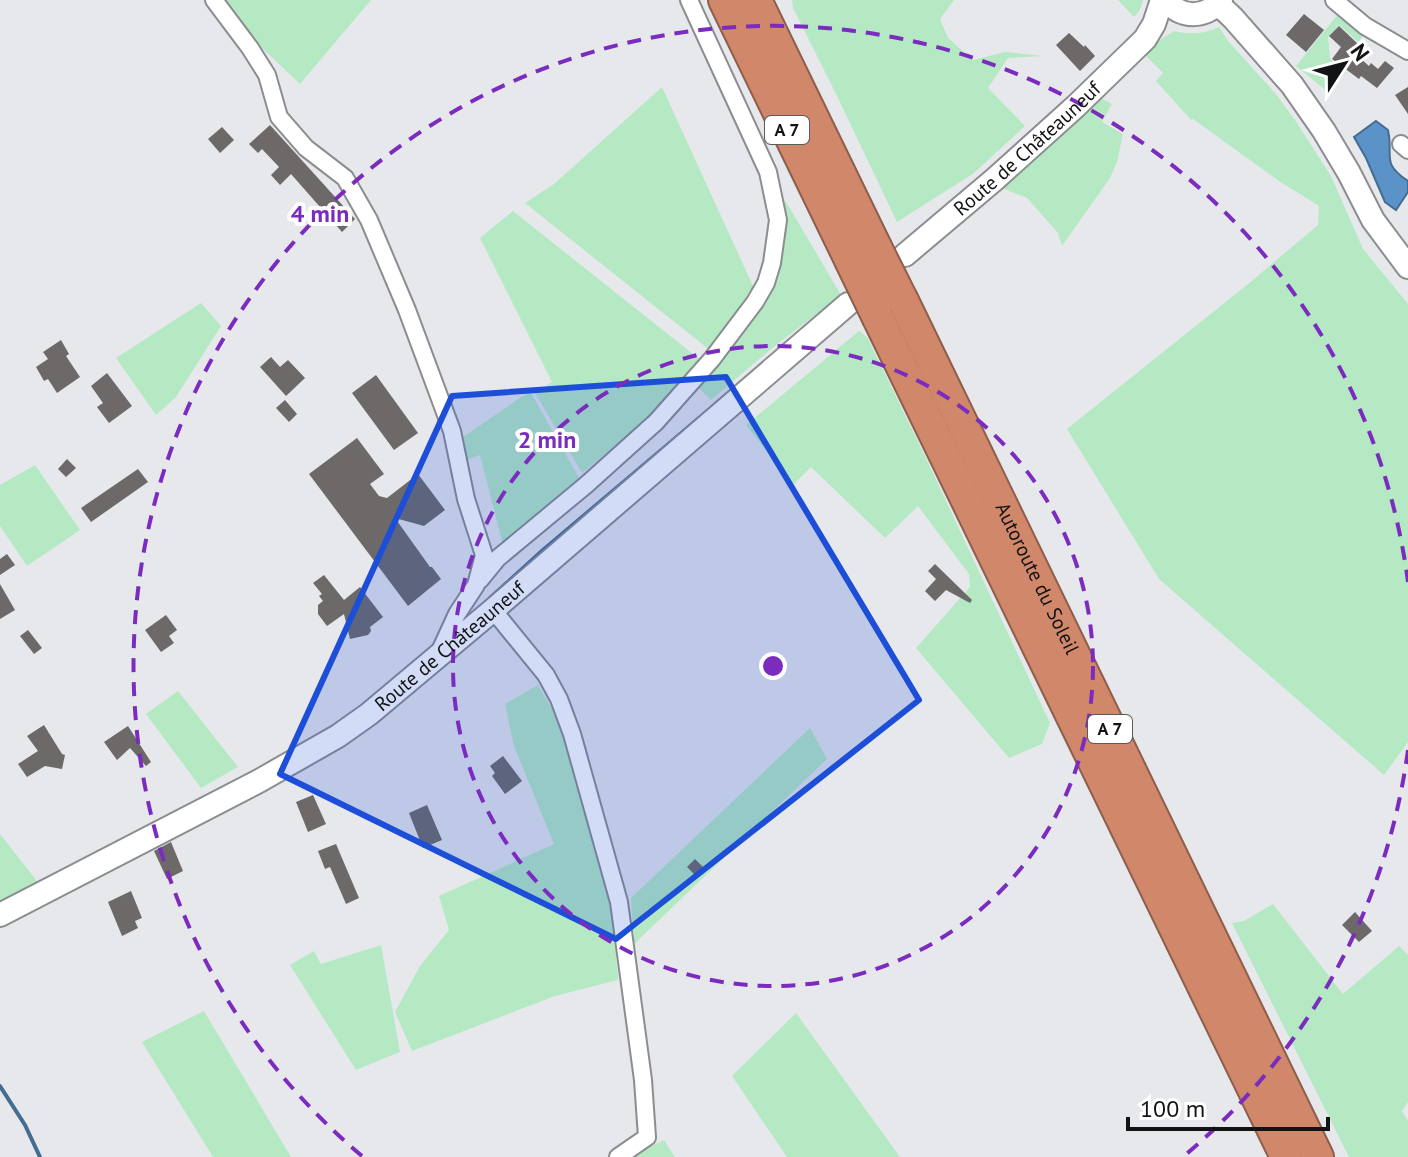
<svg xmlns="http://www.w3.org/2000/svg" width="1408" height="1157" viewBox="0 0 1408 1157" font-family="'PT Sans',sans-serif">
<rect width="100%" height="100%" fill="#e7e8ec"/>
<!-- green -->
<path fill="#b5e9c4" d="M220,0H371L300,84L237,24Z
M792,0H954L940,19L948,38L973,60L1005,52L1044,56L1008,58L988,88L1025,126L974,173L897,222L838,98L793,8Z
M1118,0H1143L1140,10L1134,17Z
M1339,13L1365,33L1358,42L1339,25L1328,37L1330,59L1346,72L1329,93L1296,66Z
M1219,27L1228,41L1276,94L1297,123L1331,176L1363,249L1408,304V742L1384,775L1159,579L1067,429L1247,285L1318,225L1319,206L1279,181L1193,119L1191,120L1156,81L1163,73L1145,55L1151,46L1174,31C1190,35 1204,34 1219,27Z
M662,87L753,286L711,351L525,203L554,184Z
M1101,98L1112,104L1102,122L1123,134L1117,162L1110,178L1062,246L1058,233L1027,198L1002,188Z
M785,200L841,295L771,349L711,400L698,387L766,299Z
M513,211L703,362L648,419L582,473L535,393L552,382L480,238Z
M201,303L221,326L176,397L156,415L116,358Z
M859,331L867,337L924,454L1050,723L1042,744L1009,758L916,648L970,587L969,574L918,506L885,538L811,467L793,485L746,425Z
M530,391L582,483L503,545L480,455L467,460L463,437Z
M35,465L80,530L27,566L0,526V485Z
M538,685L561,725L612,907L618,980L555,996L412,1051L395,1012L420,966L449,930L439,896L554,844L514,746L505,704Z
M178,691L238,767L201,788L146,714Z
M810,728L827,759L634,944L631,898Z
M0,834L40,885L0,905Z
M1273,904L1343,994L1399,946L1408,955V1102L1402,1111L1408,1121V1157H1349L1232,923L1244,921Z
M381,945L400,1052L356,1070L290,965L314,951L321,964Z
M204,1011L291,1157H213L142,1042Z
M796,1013L900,1157H787L732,1076Z
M664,1140L675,1157H628Z"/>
<!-- water -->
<path fill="#5b92c7" stroke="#456c91" stroke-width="2" d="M1376,121L1388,130C1394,155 1380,163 1408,181V192L1396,210L1385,202L1366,158L1354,137Z"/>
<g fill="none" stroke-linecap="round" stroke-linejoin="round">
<!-- stream -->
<path stroke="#456c91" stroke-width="4" d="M490,598L543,550L698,419
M0,1086L25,1125L40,1157"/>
</g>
<!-- building -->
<path fill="#6c6968" d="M1304,14L1324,30L1306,52L1286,35Z
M1339,26L1358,44L1352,51L1369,66L1371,63L1378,69L1385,61L1394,68L1377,88L1361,76L1359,79L1332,59L1341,47L1329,36Z
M1069,33L1084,47L1085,45L1095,56L1080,71L1056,45Z
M1408,87V114L1395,95Z
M270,125L355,219L342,232L291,174L280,185L271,175L279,167L262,149L258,153L249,144Z
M222,127L234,140L220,153L208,139Z
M61,340L69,354L66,356L80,377L57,393L48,379L44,381L36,367L48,359L43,352Z
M271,357L280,367L288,360L305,378L286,396L260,367Z
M107,373L132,406L109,423L97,407L103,403L91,386Z
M376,375L418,433L394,450L352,393Z
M285,400L297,414L289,422L276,408Z
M357,438L384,474L370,484L379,496L387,498L418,474L445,510L424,526L395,518L430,567H432L441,579L408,606L309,474Z
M67,459L76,468L66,477L58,469Z
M138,469L148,482L91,522L81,508Z
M7,554L15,565L0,575V559Z
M935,564L972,600L970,603L946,590L935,601L925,591L936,579L928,571Z
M324,575L344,600L360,587L383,617L370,627L371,631L368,635L350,639L344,614L327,626L318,614V605L323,601L319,596L322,594L313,583Z
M0,584L15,610L0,619Z
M166,615L177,630L169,636L174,643L161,652L145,630Z
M28,630L42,648L34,654L20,636Z
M44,725L62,754L65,755L62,769L45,766L27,777L18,764L38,751L27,736Z
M128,726L151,762L146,766L130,748L117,760L104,742Z
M503,756L522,781L505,794L492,776L495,773L490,766Z
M313,795L326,824L308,832L296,802Z
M427,805L442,840L423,848L409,813Z
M171,842L183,871L167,879L154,851Z
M336,844L359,898L346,904L330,867L325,869L318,851Z
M695,859L703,867L695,875L687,867Z
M131,891L142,918L135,921L138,928L122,936L108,902Z
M1355,912L1372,931L1359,942L1342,925Z"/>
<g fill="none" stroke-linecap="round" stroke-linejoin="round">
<!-- street casing -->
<g stroke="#8b8d90" stroke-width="20">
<path id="street" d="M214,0L250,48L267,75L279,117L306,148L345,178L369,220L407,310L452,431L466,499L484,555L476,585L457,614L439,653
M1334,0L1365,26L1408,51
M1401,144L1408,150
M480,580L498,558L586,485L656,422L712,359L755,302L766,283L772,263L778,220L768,172L689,0
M493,610L546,675L559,699L572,734L619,902L643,1080L647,1137L618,1157"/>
</g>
<!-- secondary casing -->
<g stroke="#8b8d90" stroke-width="26">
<g id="secondary">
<path d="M1166,0C1181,19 1205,19 1221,0"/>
<path d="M1218,4L1233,18L1292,85L1324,131L1349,173L1373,220L1408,267"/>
<path id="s1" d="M905,255L995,179L1076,106L1145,39L1154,24L1162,0"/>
<path id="s2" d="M0,915L259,781L338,736L369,714L493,610L848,304"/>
</g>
</g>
<!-- highway casing -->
<g stroke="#8e5e4c" stroke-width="34">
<g id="highway">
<path d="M724,0L850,260"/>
<path d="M756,0L876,247"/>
<path id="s3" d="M903,301L1318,1157"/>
<path d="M878,318L1286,1157"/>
</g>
</g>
<!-- street -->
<use href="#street" stroke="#fff" stroke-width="16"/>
<!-- secondary -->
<use href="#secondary" stroke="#fff" stroke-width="22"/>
<!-- highway -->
<use href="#highway" stroke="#d0876a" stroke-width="30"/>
<!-- highway-bridge casing -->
<g stroke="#8e5e4c" stroke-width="34" stroke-linecap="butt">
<path id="highway-bridge" d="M876,247L903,301
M850,260L878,318"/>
</g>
<!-- highway-bridge -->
<use href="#highway-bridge" stroke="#d0876a" stroke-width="30"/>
</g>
<!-- marked area -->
<path fill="#1d4ed8" fill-opacity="0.2" stroke="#1d4ed8" stroke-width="6" stroke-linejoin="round" d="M726,377L919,700L616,939L280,774L452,396Z"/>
<!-- distance rings -->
<g fill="none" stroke="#7b2cbf" stroke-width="4" stroke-dasharray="14 10">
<circle cx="773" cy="666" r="320"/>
<path d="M1408 750A640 640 0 0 1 1184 1156M362 1156A640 640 0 1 1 1408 582"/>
</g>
<g text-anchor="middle" stroke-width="8" stroke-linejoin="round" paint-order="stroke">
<!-- shield labels -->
<g fill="#fff" stroke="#595a5a" stroke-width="2">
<rect x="765" y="116" width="44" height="28" rx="6"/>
<rect x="1088" y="715" width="44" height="28" rx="6"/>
</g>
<g font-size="18" font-weight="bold" fill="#121314">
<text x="787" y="136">A 7</text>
<text x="1110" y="735">A 7</text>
</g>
<!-- street labels -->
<g font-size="20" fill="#121314" stroke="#fff">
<text dy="7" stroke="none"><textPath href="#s1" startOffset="162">Route de Châteauneuf</textPath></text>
<text dy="7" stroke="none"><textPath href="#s3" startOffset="308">Autoroute du Soleil</textPath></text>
<text dy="7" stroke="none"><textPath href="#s2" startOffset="526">Route de Châteauneuf</textPath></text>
</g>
</g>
<circle cx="773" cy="666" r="12" fill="#7b2cbf" stroke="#fff" stroke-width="4"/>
<g font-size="24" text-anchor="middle" font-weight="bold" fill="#7b2cbf" stroke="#fff" stroke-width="8" stroke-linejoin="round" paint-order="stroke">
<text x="320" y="222">4 min</text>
<text x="547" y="448">2 min</text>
</g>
<!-- north arrow -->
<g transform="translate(1344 64) rotate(54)" stroke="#ffffff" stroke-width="6" paint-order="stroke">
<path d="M0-6L14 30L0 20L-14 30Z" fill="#121314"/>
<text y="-12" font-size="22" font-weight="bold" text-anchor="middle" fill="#121314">N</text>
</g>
<!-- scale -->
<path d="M1128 1117v12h200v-12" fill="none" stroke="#121314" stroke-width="4"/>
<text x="1140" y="1117" font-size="24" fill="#121314" stroke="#ffffff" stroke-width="6" paint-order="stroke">100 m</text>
</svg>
